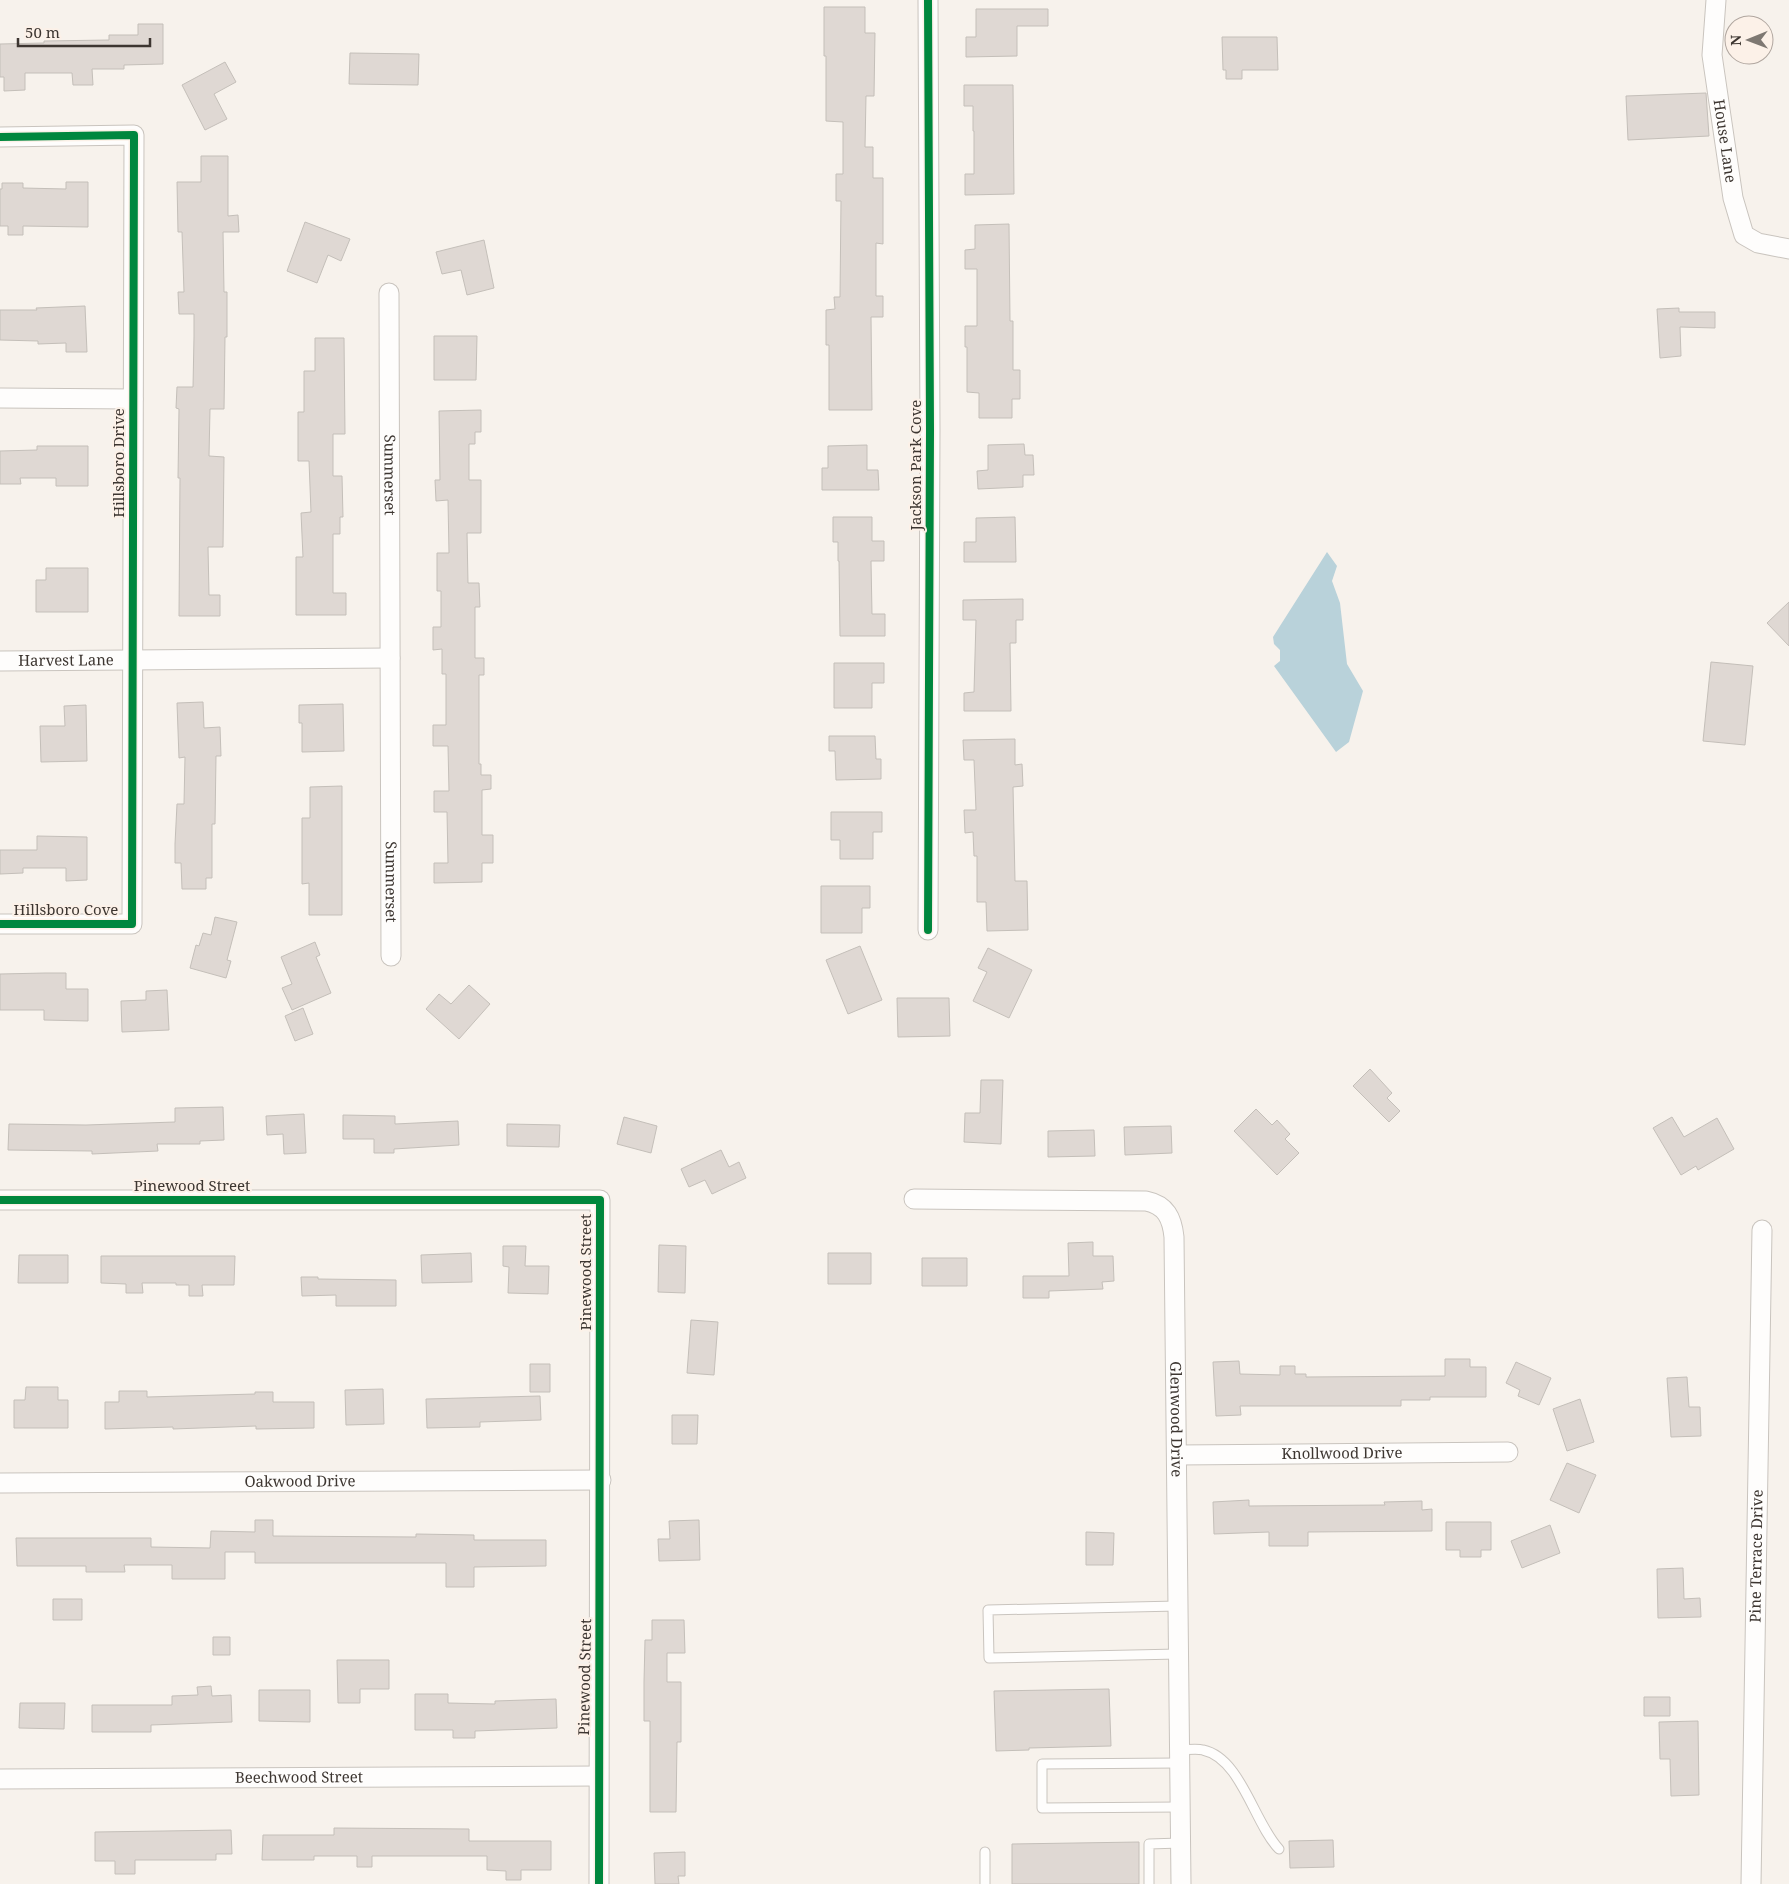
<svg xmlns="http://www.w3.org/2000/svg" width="1789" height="1884" viewBox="0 0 1789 1884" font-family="'Noto Serif',serif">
<rect width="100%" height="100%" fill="#f7f2ec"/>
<!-- water -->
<path fill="#b9d2da" d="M1327,552L1337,566L1332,581L1340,603L1347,664L1363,691L1349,742L1336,752L1274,666L1280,661V650L1274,644L1273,637Z"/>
<!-- building -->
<path fill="#dfd8d3" stroke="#c4bfb9" d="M824,7H865V33H875L874,96H866L865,147H873V178H883V244L876,243V296H883V317H871L872,410H829V345H826V310L835,309L834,297H840L841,201H836V174H843V122L826,121V56H824Z
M976,9H1048V26H1017V56L966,57V37H976Z
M138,24H163V64L124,65V69H92L93,85H73L72,73H25V90L4,91V77H0V44L44,43V41L109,40V35H138Z
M1222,37H1277L1278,70H1242V79H1226V70H1223Z
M350,53L419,54L418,85L349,84Z
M225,62L236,82L214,94L227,119L205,130L182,85Z
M964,85H1013L1014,194L965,195V174H974V131H973V106H964Z
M1706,93L1709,136L1628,140L1626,96Z
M201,156H228V216L238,215L239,232H223L224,292H227V337H225L224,409H210L209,456L224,457L223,547H208L209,595H220V616H179L180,478H178L179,409L176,408L177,387H193L194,337V314H179L178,292H184L182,232H178L177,182H201Z
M66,182H88V227L23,226V235H8V226H0V189H2V183H23V188L66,189Z
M305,222L350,239L341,261L328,255L317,283L287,271Z
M1009,224L1010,321H1013V370H1020V399H1012V418H979V393L967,392V347H965V326H977V269H965V250L975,249V225Z
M484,240L494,288L467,295L461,270L442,274L436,252Z
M85,306L87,352H66V343L38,344V341L0,340V310H37L36,308Z
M1679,308V312H1715V328L1680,327L1681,356L1660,358L1657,309Z
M434,336H477L476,380H434Z
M315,338H344L345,434H333V476H342L343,517H340V534H333V593H346V615H296V557H303L301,513L311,512L309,461H298V412H304V371H315Z
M481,410V432H475V444H469V480H481V533H467L468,583H479L480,607H475V658H484V675H479V764H481V775H491V789L482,790V835H493V863H482V882L434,883V863H448L447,812H434V791H449L448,746H433V725H446V674H442V649L433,650V627H441V591H437V553H449L448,500L436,501L435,480H440L439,411Z
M1024,444L1025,455H1033L1034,475H1023V487L978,489L977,471L988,470V445Z
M867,445V470H878L879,490H822V468H828V446Z
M37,446H88V486H56V478H20L21,484H0V451L37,450Z
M833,517H872V541H884V561H871L872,614H885V636H840L839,561H838V542H833Z
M1015,517L1016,562H964V542H976V518Z
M46,568H88V612H36V580H46Z
M1023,599V620H1016V643H1010L1011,711H964V693L974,692L976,620H963V600Z
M1789,602V646L1767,623Z
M1711,662L1753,666L1745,745L1703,741Z
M834,663H884V683H872V708H834Z
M203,702L204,728L220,727L221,756H216L215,824H212V878H206V889H182L181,863H175V844L177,804H184L185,757L179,758L177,703Z
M343,704L344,751L302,752V723H299V705Z
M86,705L87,761L41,762L40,726H65L64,706Z
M829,736H875L876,759H881V779L836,780L835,751H829Z
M1015,739V765L1022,764L1023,786L1013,787L1015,881H1027L1028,930L987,931L986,902H977V856H974L973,832L965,833L964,810H976L974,760H964L963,740Z
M342,786V915H309V883L302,884V818H310V787Z
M831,812H882V832H873V859H840V840H831Z
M37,836L87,837V880L66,881V868H23V873L0,874V850H37Z
M821,886H870V908H862V933H821Z
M215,917L237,922L227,960L231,961L226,978L190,968L196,945L199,946L203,933L211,935Z
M315,942L320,955L316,957L331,993L292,1010L282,988L292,984L281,957Z
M860,946L882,1000L848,1014L826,960Z
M988,948L1032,970L1009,1018L973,1001L987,972L978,968Z
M45,973H66V989H88V1021L44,1020V1010H0V974Z
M469,985L490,1004L459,1039L426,1009L439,994L451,1004Z
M167,990L169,1030L122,1032L121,1001L146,1000V991Z
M897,998H949L950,1036L898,1037Z
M303,1008L313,1034L295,1041L285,1016Z
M1370,1069L1392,1093L1387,1098L1400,1111L1389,1122L1353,1086Z
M981,1080H1003L1001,1144L964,1142L965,1113H980Z
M223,1107L224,1140L200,1141V1144H157L158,1151L92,1154V1151L8,1150L9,1124L86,1125L175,1122V1108Z
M1256,1109L1272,1125L1277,1120L1290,1134L1285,1139L1299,1153L1277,1175L1234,1131Z
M304,1114L306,1153L284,1154L283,1134L267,1135L266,1116Z
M343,1115L395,1116V1124L458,1121L459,1145L394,1149V1153H374V1139H343Z
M624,1117L657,1126L651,1153L617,1144Z
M1672,1117L1684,1137L1717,1118L1734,1149L1698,1170L1696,1166L1681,1175L1653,1128Z
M507,1124L560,1125L559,1147L507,1146Z
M1171,1126L1172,1153L1125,1155L1124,1127Z
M1094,1130L1095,1156L1048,1157V1131Z
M721,1150L729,1167L739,1162L746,1178L712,1194L705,1180L689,1187L681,1169Z
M1093,1242V1256H1113L1114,1281L1102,1282L1103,1289L1049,1291V1298H1023V1276H1069L1068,1243Z
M659,1245L686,1246L685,1293L658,1292Z
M503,1246H526L525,1266H549L548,1294L508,1293L509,1267L503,1266Z
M471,1253L472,1282L422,1283L421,1255Z
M828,1253H871V1284H828Z
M19,1255H68V1283H18Z
M101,1256H235L234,1285H202L203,1296H189V1285H176V1283H142L143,1293H126V1284L101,1283Z
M922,1258H967V1286H922Z
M301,1277H318V1279L396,1280V1306H336V1295L302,1296Z
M691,1320L718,1322L714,1375L687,1373Z
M1445,1359H1470V1367H1486V1397H1430V1400H1401V1406H1240L1241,1415L1216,1416L1213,1362L1239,1361L1240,1374L1280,1375V1366H1295V1374H1306V1377L1445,1376Z
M1516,1362L1551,1378L1539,1405L1518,1396L1520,1390L1506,1383Z
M530,1364H550V1392H530Z
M1687,1377L1689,1407H1700L1701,1436L1671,1437L1667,1378Z
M26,1387H58V1400H68V1428H14V1400H25Z
M383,1389L384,1424L346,1425L345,1390Z
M119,1391H147V1397L255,1394V1392H273V1402H314V1428L256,1429V1426L173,1429V1427L105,1429V1402H119Z
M540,1396L541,1420L480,1422V1427L427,1428L426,1399Z
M1580,1399L1594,1442L1567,1451L1553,1409Z
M672,1415H698L697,1444H672Z
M1567,1463L1596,1475L1579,1513L1550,1500Z
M1249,1500V1506L1385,1505L1384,1502L1422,1501V1510L1432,1509V1531L1308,1532V1546H1269V1532L1214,1534L1213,1502Z
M255,1520H273V1536L416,1537V1534L474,1535V1540H546V1566L474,1567V1587H446V1563H255V1552H225V1579H172V1565H124L125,1572H86V1566H17L16,1538H151V1547L210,1548L211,1531L255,1532Z
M699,1520L700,1560L659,1561L658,1539H670L669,1521Z
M1446,1522H1491V1550H1481V1557H1460V1550H1446Z
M1550,1525L1560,1553L1522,1568L1511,1541Z
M1086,1532L1114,1533L1113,1565H1086Z
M1683,1568L1684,1599L1700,1598L1701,1617L1658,1618L1657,1569Z
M53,1599H82V1620H53Z
M652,1620H684L685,1653H667V1682H681V1742H677L676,1812H650V1721H644V1682L645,1640H652Z
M213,1637H230V1655H213Z
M337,1660H389V1689H360V1703H338Z
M211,1686L212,1696L231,1695L232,1722L151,1725V1732H92V1705H172V1696L198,1695L197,1687Z
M1109,1689L1111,1746L1029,1748V1750L996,1751L994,1691Z
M259,1690H310V1722L259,1721Z
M415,1694H448V1703L495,1704V1701L556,1699L557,1728L475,1731V1738H453V1730H415Z
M1644,1697H1670V1716H1644Z
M20,1703H65L64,1729L19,1728Z
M1698,1721L1699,1795L1671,1796L1670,1759H1660L1659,1722Z
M334,1828L469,1829V1841H551V1870H521V1880H506V1871L487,1870V1856H372V1867H357V1856H314V1860H262L263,1835H334Z
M231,1830L232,1854H216V1860H135V1874H115V1861H95V1832Z
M1333,1840L1334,1867L1290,1868L1289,1841Z
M1139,1842V1884H1012V1844Z
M685,1852V1876H678L679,1884H655L654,1853Z"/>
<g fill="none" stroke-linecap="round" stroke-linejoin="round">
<!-- lane casing -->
<g stroke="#c9c4be" stroke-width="11">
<path id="lane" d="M1178,1606L988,1610L989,1658L1178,1654
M1179,1750C1187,1750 1196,1748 1203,1750C1241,1758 1254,1823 1279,1849
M1179,1763L1042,1764V1808L1180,1807
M985,1852V1884
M1149,1884V1844L1180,1843"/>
</g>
<!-- street casing -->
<g stroke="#c9c4be" stroke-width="21">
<g id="street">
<path d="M928,0L930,430L928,930"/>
<path id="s1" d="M1716,0L1712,55L1733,198L1744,235L1758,243L1789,249"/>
<path d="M0,137L134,135L132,924H0"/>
<path id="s2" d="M389,293L391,956"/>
<path d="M0,398L133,399"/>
<path id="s3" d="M0,661L390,658"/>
<path id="s4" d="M914,1199L1146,1201C1166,1205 1172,1218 1174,1237L1181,1884"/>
<path d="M0,1200H600L599,1884"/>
<path id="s5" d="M1177,1455L1508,1452"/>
<path id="s6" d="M0,1483L601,1480"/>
<path id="s7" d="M0,1779L598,1776"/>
<path id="s8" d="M1751,1884L1762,1230"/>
</g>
</g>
<!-- lane -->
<use href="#lane" stroke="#fefdfc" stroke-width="9"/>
<!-- street -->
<use href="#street" stroke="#fefdfc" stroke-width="19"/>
<!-- cycleway casing -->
<g stroke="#fcf1e8" stroke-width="11">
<path id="cycleway" d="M928,0L930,430L928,930
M0,137L134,135L132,924H0
M0,1200H600L599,1884"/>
</g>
<!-- cycleway -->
<use href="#cycleway" stroke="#00873e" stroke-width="8"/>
</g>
<g text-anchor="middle" stroke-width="4" stroke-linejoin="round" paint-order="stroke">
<!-- street labels -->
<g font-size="15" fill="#3d3631" stroke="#fcf1e8">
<text dy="5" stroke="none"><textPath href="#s1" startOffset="142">House Lane</textPath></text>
<text transform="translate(119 463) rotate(-90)" y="5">Hillsboro Drive</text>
<text transform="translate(916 465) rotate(-90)" y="5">Jackson Park Cove</text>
<text dy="5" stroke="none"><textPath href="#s2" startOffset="182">Summerset</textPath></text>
<text dy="5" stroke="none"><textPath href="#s3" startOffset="66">Harvest Lane</textPath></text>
<text dy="5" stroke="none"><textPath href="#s2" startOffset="589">Summerset</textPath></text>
<text x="66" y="915">Hillsboro Cove</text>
<text x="192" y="1191">Pinewood Street</text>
<text transform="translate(586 1272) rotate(-90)" y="5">Pinewood Street</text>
<text dy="5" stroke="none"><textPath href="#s4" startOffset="464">Glenwood Drive</textPath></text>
<text dy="5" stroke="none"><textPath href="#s5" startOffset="165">Knollwood Drive</textPath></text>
<text dy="5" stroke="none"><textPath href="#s6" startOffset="300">Oakwood Drive</textPath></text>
<text dy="5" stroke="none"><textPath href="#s8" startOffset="328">Pine Terrace Drive</textPath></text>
<text transform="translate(585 1677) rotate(-89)" y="5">Pinewood Street</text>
<text dy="5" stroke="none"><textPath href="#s7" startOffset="299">Beechwood Street</textPath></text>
</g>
</g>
<!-- north arrow -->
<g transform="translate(1749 40) rotate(269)"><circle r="24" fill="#fcf1e8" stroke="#b0a69f"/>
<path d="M0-4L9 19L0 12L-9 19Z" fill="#7e7872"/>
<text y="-8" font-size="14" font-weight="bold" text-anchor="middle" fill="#3d3631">N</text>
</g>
<!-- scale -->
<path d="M18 38v8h132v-8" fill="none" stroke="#3d3631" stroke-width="2.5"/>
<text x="25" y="38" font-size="15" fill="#3d3631" stroke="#fcf1e8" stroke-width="4" paint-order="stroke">50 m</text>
</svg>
